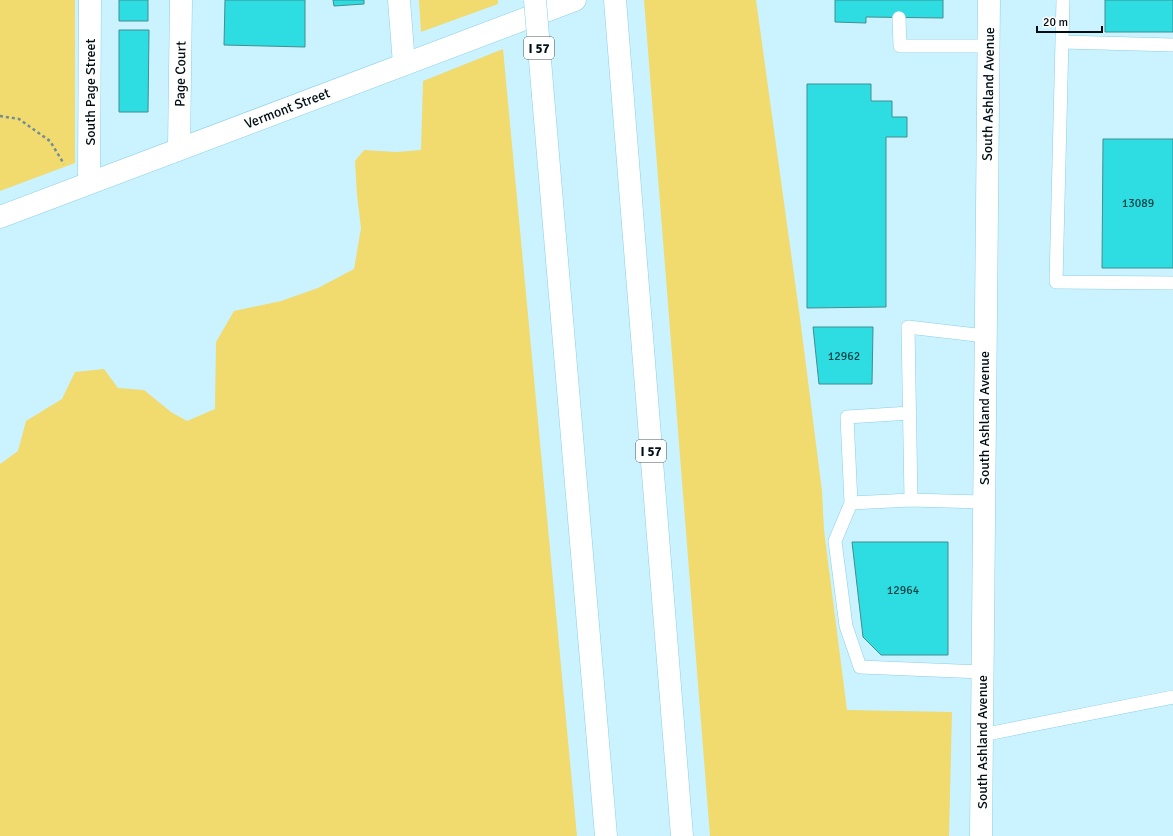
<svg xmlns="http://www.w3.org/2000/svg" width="1173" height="836" viewBox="0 0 1173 836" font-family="Signika,sans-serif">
<rect width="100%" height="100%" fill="#cbf3ff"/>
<!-- green -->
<path fill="#f1da6e" d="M0,0H75V163L0,191Z
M419,0H498V4L421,32Z
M644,0H756L800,318L822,491L824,530L847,710L952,712L949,836H710Z
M503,49L577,836H0V464L18,451L26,421L62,399L75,372L104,369L118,388L144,390L171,412L187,421L215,409L216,342L234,311L281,301L318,288L354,269L361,228L357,195L355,161L364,150L396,152L421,150L423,81Z"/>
<!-- building -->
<path fill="#2ddde1" stroke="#438d8f" d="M119,0H148V21H119Z
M225,0H305V47L224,45Z
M333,0H364V4L334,6Z
M835,0H943V18L866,17V23L835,22Z
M1105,0H1173V32H1105Z
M119,30H149L148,112H119Z
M807,84H871V101H892V117H907V137H886V307L807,308Z
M1103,139H1173V268H1102Z
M813,327H873L872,384H819Z
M852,542H948V655H881L863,637Z"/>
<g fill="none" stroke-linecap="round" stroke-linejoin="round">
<!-- lane casing -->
<g stroke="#8bcfe2" stroke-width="14">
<path id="lane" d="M1063,0L1056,282L1173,283
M899,18L900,46H989
M1063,42L1173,45
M910,413L847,417L851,503L835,541L846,626L860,667L982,672
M911,500L908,327L985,336
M851,503L911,500L983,502
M982,735L1173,697"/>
</g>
<!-- street casing -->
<g stroke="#8bcfe2" stroke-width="23">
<path id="street" d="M399,0L404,64
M179,149L181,0
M89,183L90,0"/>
</g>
<!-- secondary casing -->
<g stroke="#8bcfe2" stroke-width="23">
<path id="secondary" d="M0,217L575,0
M981,836L989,0"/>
</g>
<!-- highway casing -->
<g stroke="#8bcfe2" stroke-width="23">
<path id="highway" d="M615,0L682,836
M543,96L606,836"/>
</g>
<!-- path -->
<path stroke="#718e96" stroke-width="2.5" stroke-dasharray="3 3" stroke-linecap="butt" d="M0,116L19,119L50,141L64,164"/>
<!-- lane -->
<use href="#lane" stroke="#fff" stroke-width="13"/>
<!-- street -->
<use href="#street" stroke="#fff" stroke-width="22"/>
<!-- secondary -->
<use href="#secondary" stroke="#fff" stroke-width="22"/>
<!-- highway -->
<use href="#highway" stroke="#fff" stroke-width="22"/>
<!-- highway-bridge casing -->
<g stroke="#8bcfe2" stroke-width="23" stroke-linecap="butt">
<path id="highway-bridge" d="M535,0L543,96"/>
</g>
<!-- highway-bridge -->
<use href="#highway-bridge" stroke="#fff" stroke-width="22"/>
</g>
<g text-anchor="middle" stroke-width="3.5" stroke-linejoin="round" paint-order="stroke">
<!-- number labels -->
<g font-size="12" fill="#0b4246">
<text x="1138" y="207">13089</text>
<text x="844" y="360">12962</text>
<text x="903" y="594">12964</text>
</g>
<!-- shield labels -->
<g fill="#fff" stroke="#4c565a" stroke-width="1">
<rect x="524" y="37" width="30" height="22" rx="3"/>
<rect x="636" y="440" width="30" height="22" rx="3"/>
</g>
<g font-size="13" font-weight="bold" fill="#000e13">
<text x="539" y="53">I 57</text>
<text x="651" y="456">I 57</text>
</g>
<!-- street labels -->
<g font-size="14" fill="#000e13" stroke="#fff">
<text transform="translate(180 74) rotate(-89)" y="5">Page Court</text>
<text transform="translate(90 92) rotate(-90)" y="5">South Page Street</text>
<text transform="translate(988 94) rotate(-89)" y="5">South Ashland Avenue</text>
<text transform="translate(287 108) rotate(-21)" y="5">Vermont Street</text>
<text transform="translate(984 418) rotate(-90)" y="5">South Ashland Avenue</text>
<text transform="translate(982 742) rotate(-90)" y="5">South Ashland Avenue</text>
</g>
</g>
<!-- scale -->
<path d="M1037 26v6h65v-6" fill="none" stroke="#000e13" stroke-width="2"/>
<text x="1043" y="26" font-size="12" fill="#000e13" stroke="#ffffff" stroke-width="3" paint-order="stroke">20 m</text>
</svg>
